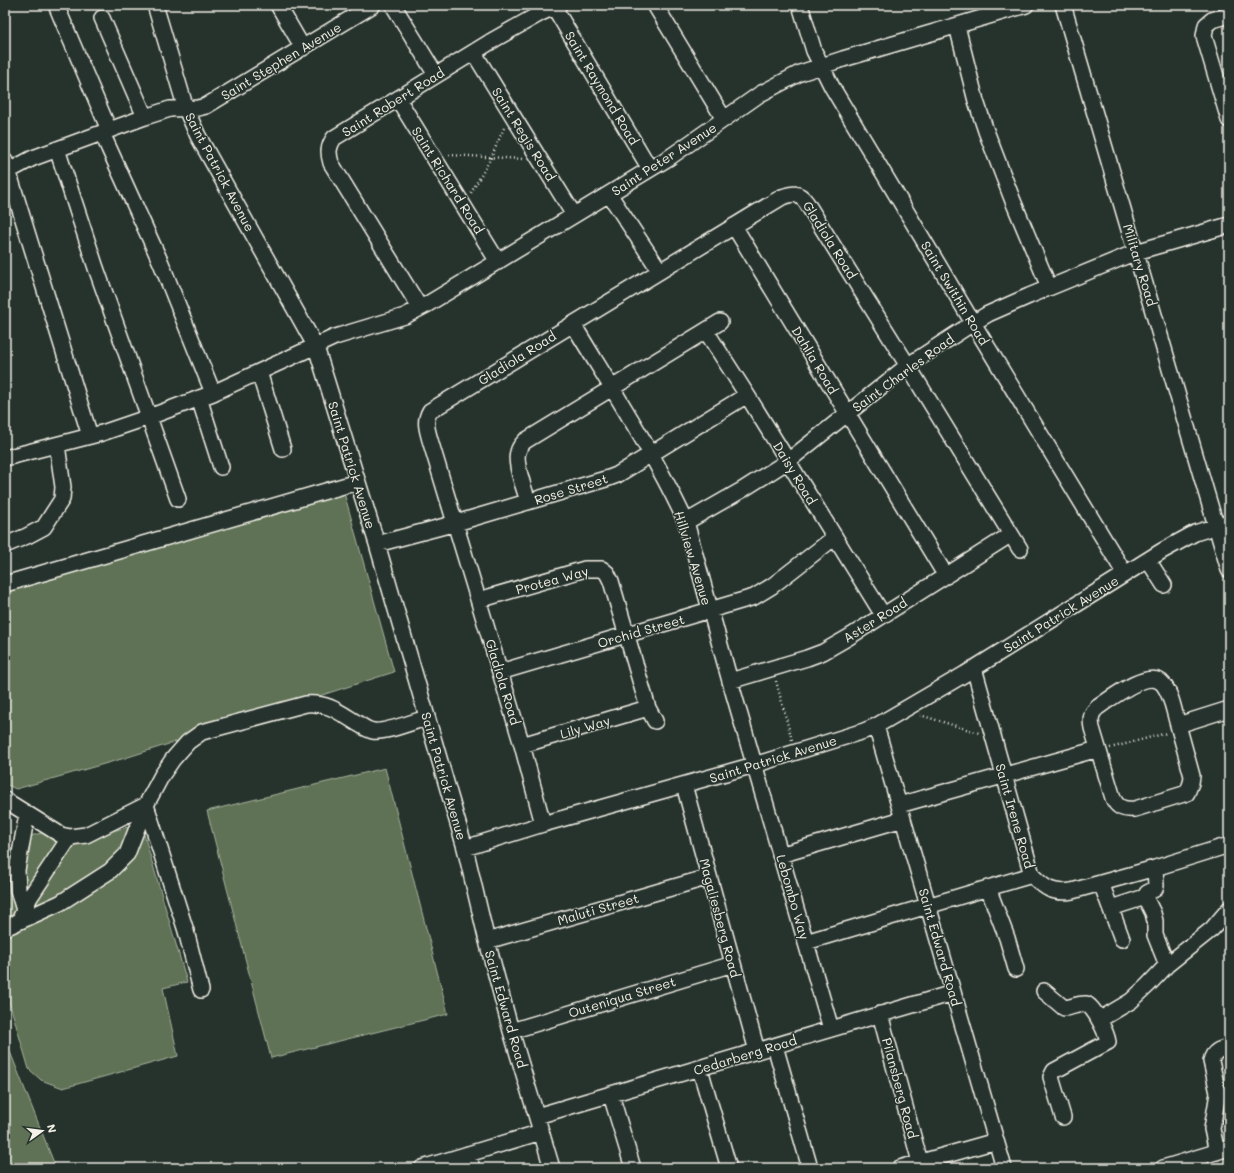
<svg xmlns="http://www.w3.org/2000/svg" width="1234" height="1173" viewBox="0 0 1234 1173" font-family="Mali,sans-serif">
<rect width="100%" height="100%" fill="#26332d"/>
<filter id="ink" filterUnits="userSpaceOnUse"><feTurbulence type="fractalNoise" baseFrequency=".025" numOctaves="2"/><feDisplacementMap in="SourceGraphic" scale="8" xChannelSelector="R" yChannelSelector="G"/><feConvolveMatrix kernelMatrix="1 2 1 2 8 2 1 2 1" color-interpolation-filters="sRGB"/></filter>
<g filter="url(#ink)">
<!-- green -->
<path fill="#5e7255" stroke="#a9b29e" d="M343,489L394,672L125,758L16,789L5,784V588Z
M385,768L448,1014L271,1058L207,811Z
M141,824L187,982L163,988L178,1056L63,1088L41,1080L29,1069L5,988V853L24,838L41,833L59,830L103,833Z
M5,1039L56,1168H5Z"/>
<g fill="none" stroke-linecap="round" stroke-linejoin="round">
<!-- minor casing -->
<g stroke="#f4f1e8" stroke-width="18">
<path id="minor" d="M56,5L109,130
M155,5L186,109L198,136L316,347L377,544L465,848L487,941L511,1031L552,1168
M278,5L303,48
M393,5L436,75
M655,5L724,119
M800,5L814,51L832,87L973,323L1125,574
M1063,5L1229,570
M554,7L650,169
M1229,15L1212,20L1206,25L1204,36L1229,120
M102,18L145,117
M957,26L976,101L986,131L1013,201L1049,287
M474,53L574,215
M398,99L498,262
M102,133L161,263L213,393
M57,149L96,268L178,499
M5,161L90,436
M5,173L33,158L145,117L170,109L198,108L206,106L373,5
M609,194L660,271
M734,226L946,576
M420,308L331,163C328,153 328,147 334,138L495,39L541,13L559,5
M573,324C612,389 654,453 686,522L730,681L831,1029
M706,331L747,395L883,615
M259,372L283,449
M199,398L221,467
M5,458L102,433L149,417L213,393L335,337L405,316L426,305L670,157L760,94L800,73L843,59L1026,5
M528,502C525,490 514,463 518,452C519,447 522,444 525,441L720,322
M686,522L742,490L788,461L907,366L973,323L988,314L1029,296L1136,252L1229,225
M377,544L456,523L609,478L617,475L747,395
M5,545L27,536L44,527L62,499L63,487L57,445
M1148,560L1164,585
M5,584L357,482
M479,600L585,569H602L607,573L611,581L648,708L655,721
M974,668L1032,875C1045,889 1054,894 1072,891L1155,868L1229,845
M500,672L754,597L772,586L835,537
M730,681L807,658L823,652L849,637L1010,535
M1178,725C1174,712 1172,695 1163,684C1150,668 1111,698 1098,707C1091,713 1090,718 1092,728L1113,798C1117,808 1124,810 1135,809L1187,793L1191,783L1192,776L1178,725L1229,709
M876,726L1004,1168
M522,745L648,708
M684,785L757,1051
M5,800L61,835L70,837L86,835L146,805L162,775L173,759L188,742L202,732L306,704C327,702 339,712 357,723C362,726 367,730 373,731C386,733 414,721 427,718
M146,805L186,931L201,990
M899,805L1098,749
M543,824L522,745L430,440C427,429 424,421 430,411L782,197C793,193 798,192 806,202L908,366L1020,549
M465,848L543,824L754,765L864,731L876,726L965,674L1162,551L1195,533L1229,522
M780,855L903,819
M1101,883L1122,939
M988,888L1007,938L1016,969
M1145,897L1153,913L1155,921V935L1167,965
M1111,908L1145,897L1147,893L1155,889L1156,886L1155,868
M24,910L18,890L17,870L27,814
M19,921L30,897L70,837
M5,928L60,903L110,871L127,854L146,805
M487,941L709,877
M806,942L1032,875
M1044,991L1064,1008C1071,1008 1079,1003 1086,1004C1094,1006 1107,1034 1108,1042L1054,1071L1051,1077L1063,1117
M880,1014L920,1162
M1099,1020L1131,1001L1148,985L1167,965L1212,929L1229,909
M511,1031L733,964
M775,1046L810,1168
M700,1069L729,1168
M611,1095L633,1168
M537,1116L953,993
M1217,1152L1212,1129L1218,1093L1211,1061C1213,1051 1220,1049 1229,1047
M468,1154L472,1168
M422,1168L541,1132
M900,1168L996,1141
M1163,1168L1229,1148"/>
</g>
<!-- path -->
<path stroke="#f4f1e8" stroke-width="2.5" stroke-dasharray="1 3" stroke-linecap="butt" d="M449,155L524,159
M471,193L491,158L504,128
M776,681L792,740
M920,715L979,733
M1110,748L1167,733"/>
<!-- minor -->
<use href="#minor" stroke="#26332d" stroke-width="15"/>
</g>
</g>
<g text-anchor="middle" stroke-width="3" stroke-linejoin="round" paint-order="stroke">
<!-- street labels -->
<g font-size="13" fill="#f4f1e8" stroke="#26332d">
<text transform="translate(281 61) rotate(-31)" y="5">Saint Stephen Avenue</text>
<text transform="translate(602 88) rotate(59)" y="5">Saint Raymond Road</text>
<text transform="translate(393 102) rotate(-32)" y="5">Saint Robert Road</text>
<text transform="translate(524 134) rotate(58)" y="5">Saint Regis Road</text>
<text transform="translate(664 159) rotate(-33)" y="5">Saint Peter Avenue</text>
<text transform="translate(220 172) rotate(62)" y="5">Saint Patrick Avenue</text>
<text transform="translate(448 180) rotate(58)" y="5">Saint Richard Road</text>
<text transform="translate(830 240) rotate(58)" y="5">Gladiola Road</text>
<text transform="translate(1140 265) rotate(73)" y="5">Military Road</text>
<text transform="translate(955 293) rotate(59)" y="5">Saint Swithin Road</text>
<text transform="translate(517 358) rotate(-32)" y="5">Gladiola Road</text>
<text transform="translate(815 360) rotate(59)" y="5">Dahlia Road</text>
<text transform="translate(903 373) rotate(-36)" y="5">Saint Charles Road</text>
<text transform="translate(352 465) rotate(73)" y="5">Saint Patrick Avenue</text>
<text transform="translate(795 473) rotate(59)" y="5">Daisy Road</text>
<text transform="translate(571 489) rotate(-17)" y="5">Rose Street</text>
<text transform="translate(693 558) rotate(73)" y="5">Hillview Avenue</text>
<text transform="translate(552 580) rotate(-15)" y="5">Protea Way</text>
<text transform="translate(1061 614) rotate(-32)" y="5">Saint Patrick Avenue</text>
<text transform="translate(875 620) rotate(-32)" y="5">Aster Road</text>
<text transform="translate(641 631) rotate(-16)" y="5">Orchid Street</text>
<text transform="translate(503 682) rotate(73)" y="5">Gladiola Road</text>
<text transform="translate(585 727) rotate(-16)" y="5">Lily Way</text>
<text transform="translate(773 759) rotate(-17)" y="5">Saint Patrick Avenue</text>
<text transform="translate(444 776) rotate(74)" y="5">Saint Patrick Avenue</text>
<text transform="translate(1015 816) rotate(74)" y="5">Saint Irene Road</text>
<text transform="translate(793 897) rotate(74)" y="5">Lebombo Way</text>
<text transform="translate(598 909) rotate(-16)" y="5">Maluti Street</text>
<text transform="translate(720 918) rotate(75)" y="5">Magaliesberg Road</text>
<text transform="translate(940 947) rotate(74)" y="5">Saint Edward Road</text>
<text transform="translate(622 997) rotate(-17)" y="5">Outeniqua Street</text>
<text transform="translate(506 1009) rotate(74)" y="5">Saint Edward Road</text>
<text transform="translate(745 1055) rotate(-17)" y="5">Cedarberg Road</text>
<text transform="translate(900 1088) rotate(75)" y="5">Pilansberg Road</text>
</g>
</g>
<!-- margin -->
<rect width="1234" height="1173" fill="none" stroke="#26332d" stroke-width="20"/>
<rect x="10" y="10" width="1214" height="1153" fill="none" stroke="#f4f1e8" stroke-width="1.5" filter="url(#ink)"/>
<!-- north arrow -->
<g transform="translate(42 1131) rotate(76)" stroke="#26332d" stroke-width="3" paint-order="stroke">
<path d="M0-3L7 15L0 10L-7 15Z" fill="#f4f1e8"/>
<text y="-6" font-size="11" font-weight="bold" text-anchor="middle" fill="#f4f1e8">N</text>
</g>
</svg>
